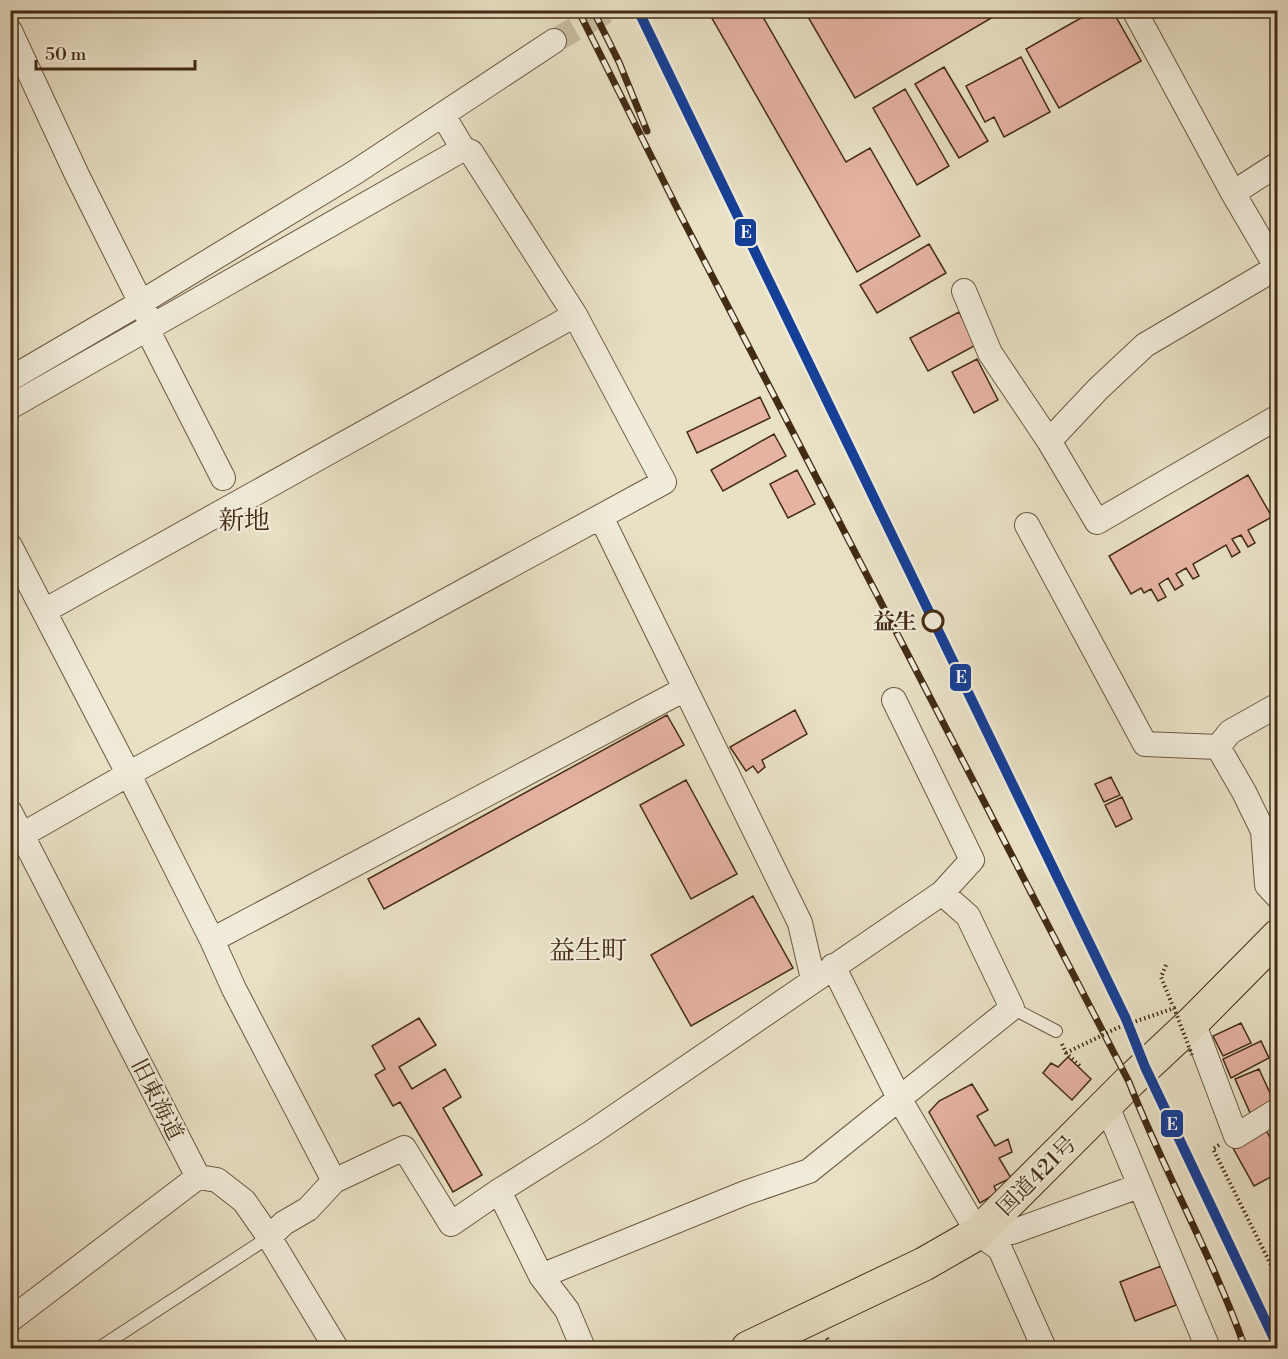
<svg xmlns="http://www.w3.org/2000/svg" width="1288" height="1359" viewBox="0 0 1288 1359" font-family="'Libre Bodoni','Noto Serif JP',serif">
<rect width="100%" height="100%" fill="#e9e1c6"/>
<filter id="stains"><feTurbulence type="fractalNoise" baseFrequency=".00333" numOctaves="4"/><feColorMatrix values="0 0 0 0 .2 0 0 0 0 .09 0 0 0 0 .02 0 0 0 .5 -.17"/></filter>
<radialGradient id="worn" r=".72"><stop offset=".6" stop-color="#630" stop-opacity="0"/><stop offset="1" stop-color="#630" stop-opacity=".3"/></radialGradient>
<!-- building -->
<path fill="#e6b3a3" stroke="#432b14" stroke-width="1.5" d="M715,10H759L846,162L870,148L920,236L857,272L709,13Z
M804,10H1005L855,98Z
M1095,10H1112L1141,61L1059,108L1026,49Z
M1021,57L1050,112L1004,137L994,117L985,122L966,86Z
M944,67L988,141L959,158L915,84Z
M905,89L949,166L917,185L873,108Z
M929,244L946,273L877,313L860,285Z
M959,312L976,345L928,371L910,338Z
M977,359L998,400L974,413L952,372Z
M760,397L770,418L697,453L687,432Z
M774,434L786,456L723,491L711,470Z
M797,470L815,504L788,518L770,484Z
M1248,475L1272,517L1248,530L1255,543L1248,547L1241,535L1232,539L1240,552L1232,557L1226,545L1193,564L1199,576L1193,579L1186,568L1176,574L1183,585L1175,590L1168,578L1159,584L1166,597L1158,601L1151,589L1144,593L1141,588L1131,594L1109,556Z
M795,710L807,734L762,760L765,767L758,773L753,766L746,771L730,747Z
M667,715L684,745L384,909L368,879Z
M1111,777L1120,795L1104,802L1095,784Z
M686,780L737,874L691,899L640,805Z
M1122,797L1132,819L1116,827L1105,805Z
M753,896L793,968L691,1026L651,955Z
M419,1018L436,1045L399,1067L412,1089L445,1069L461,1097L443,1108L482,1175L453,1192L400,1102L393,1106L375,1075L385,1069L372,1046Z
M1241,1023L1251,1043L1223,1056L1213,1036Z
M1261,1041L1269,1058L1231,1078L1223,1059Z
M1068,1057L1091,1079L1072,1100L1043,1073L1051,1063L1058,1067Z
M1259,1069L1275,1104L1251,1115L1235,1079Z
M972,1084L988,1110L977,1116L995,1146L1008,1139L1012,1152L999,1158L1011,1178L994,1186L997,1193L980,1203L929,1112L939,1101Z
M1266,1130L1278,1152V1173L1254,1186L1233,1148Z
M1161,1266L1176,1305L1135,1321L1120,1282Z"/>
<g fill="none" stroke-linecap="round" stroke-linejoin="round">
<!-- minor-tunnel -->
<path stroke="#c8bda2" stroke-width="24" stroke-dasharray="24 12" stroke-linecap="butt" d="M554,41L609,10"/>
<!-- service casing -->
<g stroke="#6c5840" stroke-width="14">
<path id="service" d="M1012,1008L1056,1031
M99,1348L269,1237"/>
</g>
<!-- minor casing -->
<g stroke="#6c5840" stroke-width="26">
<path id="minor" d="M1134,10L1233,193L1278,270
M10,31L77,175L147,315
M1233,193L1278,164
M1276,268L1145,345L1098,389L1049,441L1097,522L1278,417
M964,291L990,353L1049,441
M147,329L223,478
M10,379L140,303L354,173L554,41
M10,407L463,149L443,115
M601,517L800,923L813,979
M1027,525L1145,744L1218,747
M10,546L129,775L212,940L234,989L334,1181L308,1209L284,1223L269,1237
M44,611L575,315
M894,700L972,860L942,893
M1278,705L1230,732L1218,747L1244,792L1263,831L1267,885L1278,897
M10,812L198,1177
M22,835L141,767L664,482L575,315L471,152L463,149
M212,940L685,689
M833,966L900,1100L978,1233L1000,1249L1044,1348
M1193,1022L1236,1136L1278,1110
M1106,1104L1208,1348
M198,1177L217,1180L244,1201L269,1237L336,1348
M334,1181L404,1148L451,1224L499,1191L591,1133L942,893L968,916L1012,1008L809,1171L745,1193L541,1276
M499,1191L541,1276L567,1310L583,1348
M987,1225L1012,1232L1139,1186
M10,1320L198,1177"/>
</g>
<!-- trunk casing -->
<g stroke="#432b14" stroke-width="35">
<path id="trunk" d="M748,1348L924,1264L978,1233L1129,1082L1193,1022L1278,936"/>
</g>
<!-- path -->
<path stroke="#432b14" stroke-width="4" stroke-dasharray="1.5 3" stroke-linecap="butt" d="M1166,965L1161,977L1172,1004
M1062,1044L1066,1053L1080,1066
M1219,1145L1213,1149L1278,1279
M827,1338L831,1348"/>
<!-- service -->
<use href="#service" stroke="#f1ecda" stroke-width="12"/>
<!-- minor -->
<use href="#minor" stroke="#f1ecda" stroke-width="24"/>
<!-- trunk -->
<use href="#trunk" stroke="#e9e1c6" stroke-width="33"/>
<!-- rail casing -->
<g stroke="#432b14" stroke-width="7">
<path id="rail" d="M578,10L679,212L1129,1082C1164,1172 1213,1257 1245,1348
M593,10L619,62L647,131"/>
</g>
<!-- rail -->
<use href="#rail" stroke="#f1ecda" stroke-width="4.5" stroke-dasharray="14" stroke-linecap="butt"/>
<!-- path-bridge -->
<path stroke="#432b14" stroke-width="4" stroke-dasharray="1.5 3" stroke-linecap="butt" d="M1066,1053L1117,1028L1174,1008L1192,1055"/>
<!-- rail-1 casing -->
<g stroke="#f1ecda" stroke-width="15">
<path id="rail-1" d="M638,10L1126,1019L1145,1067L1278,1347"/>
</g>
<!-- rail-1 -->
<use href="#rail-1" stroke="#153f97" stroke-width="10"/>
</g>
<!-- markers -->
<circle fill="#f1ecda" stroke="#432b14" stroke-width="3" cx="933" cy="621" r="10"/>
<g text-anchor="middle" stroke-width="4.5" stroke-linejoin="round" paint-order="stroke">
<!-- stop labels -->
<g font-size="22" font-weight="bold" fill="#432b14" stroke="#f1ecda" text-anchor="end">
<text x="917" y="629">益生</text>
</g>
<!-- street labels -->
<g font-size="22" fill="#432b14" stroke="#f1ecda">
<text transform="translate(158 1099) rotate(63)" y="8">旧東海道</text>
<text transform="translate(1036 1175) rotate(-45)" y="8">国道421号</text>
</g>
<!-- quarter labels -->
<g font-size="26" fill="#432b14" stroke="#f1ecda">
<text x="244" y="529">新地</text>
<text x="588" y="959">益生町</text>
</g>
</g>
<g stroke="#f1ecda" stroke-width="2">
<rect x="734" y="218" width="23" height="29" rx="6" fill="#153f97"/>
<rect x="949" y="663" width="23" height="29" rx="6" fill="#153f97"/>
<rect x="1160" y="1109" width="24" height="29" rx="6" fill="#153f97"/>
</g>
<g font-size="16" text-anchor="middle" font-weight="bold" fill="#fff">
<text x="746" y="238">E</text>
<text x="961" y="683">E</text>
<text x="1172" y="1130">E</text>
</g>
<!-- margin -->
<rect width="1288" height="1359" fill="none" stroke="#e9e1c6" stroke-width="36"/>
<rect x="12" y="12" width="1264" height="1335" fill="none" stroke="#432b14" stroke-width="3"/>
<rect x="18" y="18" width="1252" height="1323" fill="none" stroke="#432b14" stroke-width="1.5"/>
<!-- scale -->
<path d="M36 60v9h159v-9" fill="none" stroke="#432b14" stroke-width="3"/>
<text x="45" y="60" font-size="18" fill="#432b14" stroke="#f1ecda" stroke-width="4.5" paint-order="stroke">50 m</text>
<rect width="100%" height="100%" filter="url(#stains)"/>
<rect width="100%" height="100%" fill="url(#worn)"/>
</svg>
